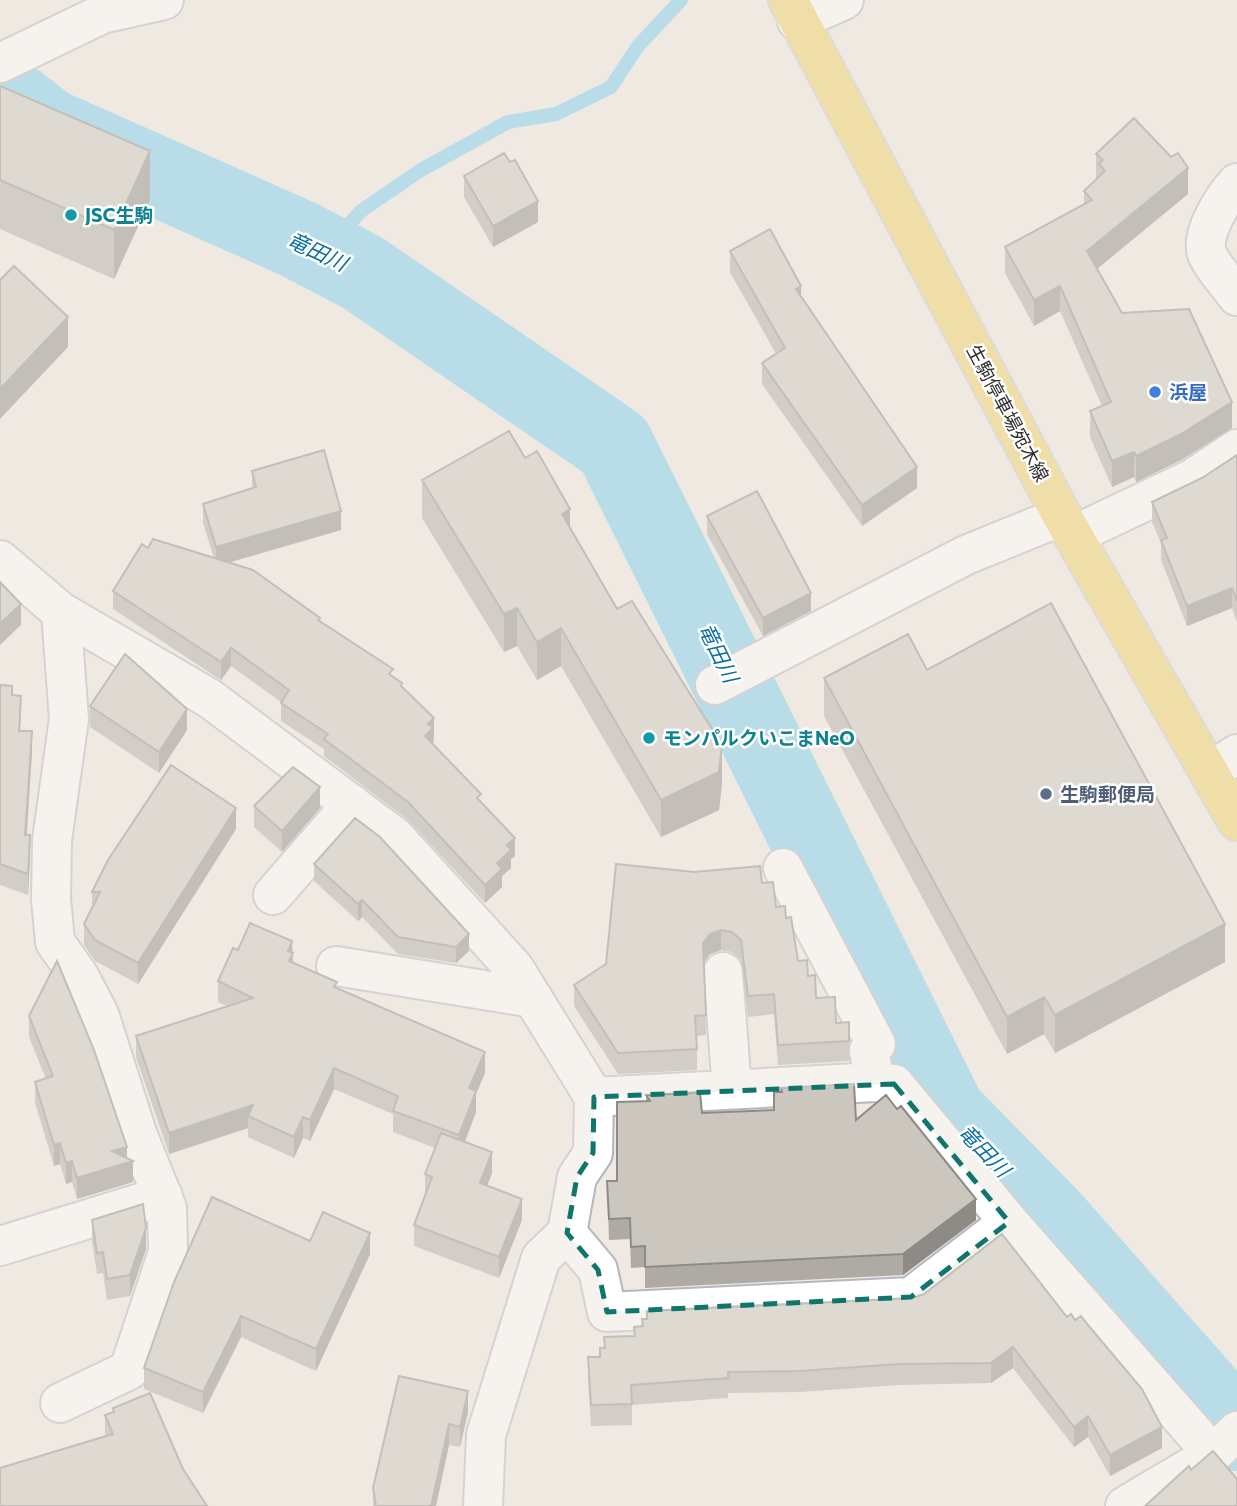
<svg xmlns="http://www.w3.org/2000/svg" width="1237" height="1506" viewBox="0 0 1237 1506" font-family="Commissioner,'Noto Sans JP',sans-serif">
<rect width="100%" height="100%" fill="#efe9e1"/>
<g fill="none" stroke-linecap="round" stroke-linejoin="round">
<!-- stream -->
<path stroke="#75cff0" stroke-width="14" d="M323,253L361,211L421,170L508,122L556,114L611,87L638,46L681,0"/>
<!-- river -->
<path stroke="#75cff0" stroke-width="80" d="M0,91L48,128L298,239L363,273L614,445L946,1113L1049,1218L1237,1431"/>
<!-- minor casing -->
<g stroke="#b4b7c1" stroke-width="42">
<path id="minor" d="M797,21L844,0
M0,63L102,14L164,0
M1237,183C1224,197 1198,236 1208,256C1215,270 1228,283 1237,296
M1074,535L1192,479L1237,449
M0,560L61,612L209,698L395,837L514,968L594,1097L593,1153L577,1177L567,1233L541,1258L486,1435L483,1506
M715,685L966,555L1062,516
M1210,772L1237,754
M783,868L876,1044L869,1051L875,1082
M273,895L352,804
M336,966L533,998
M723,972L732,1089
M594,1097L875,1082L894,1084L1009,1222
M567,1233L598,1270L607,1312L911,1297L1009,1222L1213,1454
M0,1246L163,1196
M60,1403L129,1370L168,1252L167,1208L137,1133L99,1014L79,976L55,942L51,899L52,840L69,719L61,612
M1125,1506L1213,1454L1237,1431"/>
</g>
<!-- major casing -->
<g stroke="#c9c9c9" stroke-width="42">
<path id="major" d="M788,0L1062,516L1237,821"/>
</g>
<!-- minor -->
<use href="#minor" stroke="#fff" stroke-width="38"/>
<!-- major -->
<use href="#major" stroke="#f2d163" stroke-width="38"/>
</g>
<!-- wall -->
<path fill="#afaba4" d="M0,86L150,200L114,279L0,229Z
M1096,154L1188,194L1097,269L1122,313L1232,428L1181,460L1136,482L1134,477L1112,487L1090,437V411L1102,406L1060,311L1034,326L1005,273V247L1084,204V191L1096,179Z
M464,176L538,222L493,247L464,197Z
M730,251L801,297L917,488L862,526L762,384V363L776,354L730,272Z
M1237,455V622L1232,608L1187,626L1161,560V543L1152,522V502L1202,478Z
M525,458L570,528L722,783L719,810L661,837L561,666L537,680L517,646L504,652L422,518V480Z
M252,471L341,530L228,563L320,621L393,677L402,687L434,735L433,743L481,802L515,856L511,859V868L502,876V887L485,903L408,820L324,756V749L281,721V702L231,666L221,680L113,609V591L148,548L214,558L203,523V504L252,489Z
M707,516L811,611L763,636L707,534Z
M927,670L1225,962L1055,1053L1044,1034L1007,1054L824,716V678Z
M0,685L12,695L21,717L20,731L32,752L27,835L30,856L28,895L0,885Z
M90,706L187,730L159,773L90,727Z
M254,806L320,808L282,852L254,827Z
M236,829L138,984L95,961L84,945V924L92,909V892Z
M314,864L469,951L456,963L398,954L362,917L358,921L314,881Z
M762,883L776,907L786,918L798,961L808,976L816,998L836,1023L849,1022V1061L778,1065L774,1014L748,1017L741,960L732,952L721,950L710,954L704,962L706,1035L697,1036V1070L618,1074L574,1006V985Z
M292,941L293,962L485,1073L476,1094V1112L465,1142L492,1173L487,1186L522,1220L499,1278L414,1246V1225L425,1195V1174L435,1148L393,1132V1114L334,1089L310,1141L303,1138L294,1158L248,1137V1128L169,1154L136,1057V1036L227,1006L218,1002V981L238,950Z
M29,1016L127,1158L133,1182L77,1199L72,1182L66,1184L60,1164L54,1166L35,1103V1082L46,1079L29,1037Z
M646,1095L702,1113L856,1120L976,1220L903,1275L645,1288V1267L631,1268L630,1239L609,1240L607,1181H617L646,1101Z
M92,1220L146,1249L130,1296L107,1300L103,1273L97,1274L92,1241Z
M1002,1234L1162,1448L1110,1476L1088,1437L1074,1447L1013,1368L991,1383L899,1385L800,1392L728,1393V1398L632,1405V1425L591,1426L588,1378V1357H600L604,1348V1337L634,1336L642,1327V1319L913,1298L924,1294Z
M310,1241L370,1254L316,1371L241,1337L203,1413L144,1389V1368Z
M399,1376L468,1412L460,1447L449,1445L436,1506H373V1488Z
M113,1408L183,1469L105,1437V1415L113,1412Z"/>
<!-- shaded-wall -->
<path fill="#8e8b86" d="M150,151V200L114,279V230Z
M1188,168V194L1087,277V251Z
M538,201V222L493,247V226Z
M801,286V307L796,289Z
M1060,286V311L1034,326V300Z
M68,317V347L0,419V389Z
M1232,402V428L1181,460L1136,482V456Z
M1134,452V477L1112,487V461Z
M917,467V488L862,526V505Z
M570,509V547L562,514Z
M341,511V530L216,566V547Z
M1232,588V608L1187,626V606Z
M811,593V611L763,636V618Z
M21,604V625L0,645V624Z
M517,608V646L504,652V614Z
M561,628V666L537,680V642Z
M231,648V666L221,680V662Z
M187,709V730L159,773V752Z
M434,718V735L433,746L425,736L428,724Z
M32,731V752L25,856V835Z
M722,745V783L719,810L661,837V800Z
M320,787V808L282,852V831Z
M236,808V829L138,984V963Z
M30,835V856L28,895V874Z
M515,838V856L511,859V868L502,876V887L485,903V885L507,845Z
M362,900V917L358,921V904Z
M1225,924V962L1055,1053V1015Z
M721,930V950L710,954L703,963V943L710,934Z
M469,934V951L456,963V947Z
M292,941L293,974L288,951Z
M1044,997V1034L1007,1054V1017Z
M485,1052V1073L476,1094V1112L459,1157V1135L469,1088Z
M334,1068V1089L310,1141V1120Z
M253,1105L248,1116V1128L169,1154V1133Z
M303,1117V1138L294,1158V1137Z
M60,1143V1164L54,1166V1145Z
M127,1147V1163L133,1161V1182L77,1199V1178L112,1151Z
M492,1152V1173L480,1204V1183Z
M72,1161V1182L66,1184V1163Z
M522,1199V1220L499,1278V1257Z
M976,1199V1220L903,1275V1254Z
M146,1228V1249L130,1296V1275Z
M370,1233V1254L316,1371V1349Z
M241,1316V1337L203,1413V1392Z
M1013,1347V1368L991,1383V1363Z
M468,1391V1412L460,1447V1427Z
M1088,1416V1437L1074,1447V1427Z
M449,1424V1445L436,1506H431Z
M1162,1427V1448L1110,1476V1455Z"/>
<!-- building -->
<path fill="#cbc7bf" stroke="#8e8b86" stroke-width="2" d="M0,86L150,151L114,230L0,180Z
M1134,118L1171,157L1178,153L1188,168L1087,251L1122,313L1189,309L1232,402L1181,434L1136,456L1134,452L1112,461L1090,411L1111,402L1060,286L1034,300L1005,247L1092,200L1084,191L1105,171L1099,164L1103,160L1096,154Z
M504,153L510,162L515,160L538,201L493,226L464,176Z
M770,229L801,286L796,289L917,467L862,505L762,363L785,348L730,251Z
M14,266L68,317L0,389V280Z
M509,431L525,458L537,451L570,509L562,514L617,609L632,601L722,745L719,772L661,800L561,628L537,642L517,608L504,614L422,480Z
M324,450L341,511L216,547L203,504L256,487L252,471Z
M1237,455V601L1232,588L1187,606L1161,540L1167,538L1152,502L1202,478Z
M757,491L811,593L763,618L707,516Z
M153,539L253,570L320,618L318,620L393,669L389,674L402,683L401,686L434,718L428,724L433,728L425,736L481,794L477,798L515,838L507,845L511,850L497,863L502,869L485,885L408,802L324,739L328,734L281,703L289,690L231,648L221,662L113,591L142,544L148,548Z
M0,582L21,604L0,624Z
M1051,603L1225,924L1055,1015L1044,997L1007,1017L824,678L908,634L927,670Z
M125,654L187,709L159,752L90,706Z
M0,685L12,686V695L21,696L19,731H32L25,835H30L28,874L0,864Z
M171,765L236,808L138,963L95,940L84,924L100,892H92L108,860Z
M293,767L320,787L282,831L254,806Z
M355,818L380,837L469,934L456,947L398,937L362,900L358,904L314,864Z
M616,864L694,872L760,866L762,883L773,882L776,907L785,906L786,918L791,917L798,961L807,960L808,976L815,975L816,998L835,997L836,1023L849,1022V1041L778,1045L774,994L748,996L741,940L732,932L721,930L710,934L703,943L706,1015L695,1016L697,1049L618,1053L574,985L606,964Z
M250,923L292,941L288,951L293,953L289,961L337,982L334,987L485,1052L469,1088L476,1091L459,1135L393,1111L398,1096L334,1068L310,1120L303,1117L294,1137L248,1116L253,1105L169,1133L136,1036L253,998L218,981L233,948L238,950Z
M57,961L94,1050L127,1147L112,1151L133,1161L77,1178L72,1161L66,1163L60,1143L54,1145L35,1082L53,1076L29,1016Z
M854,1084L856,1120L886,1095L897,1109L901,1106L976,1199L903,1254L645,1267V1246L631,1247L630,1218L609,1219L607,1181H617V1102L650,1101L646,1095L700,1092L702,1113L774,1110V1092H782L781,1088Z
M441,1133L492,1152L480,1183L522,1199L499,1257L414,1225L432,1177L425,1174Z
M212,1197L310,1241L323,1212L370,1233L316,1349L241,1316L203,1392L144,1368L174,1282Z
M143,1204L146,1228L130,1275L107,1279L103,1252L97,1253L92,1220Z
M1002,1234L1067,1317L1071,1314L1075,1320L1081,1316L1088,1325L1142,1389L1162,1427L1110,1455L1088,1416L1074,1427L1013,1347L991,1363L899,1364L800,1371L728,1372V1378L631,1385L632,1404L591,1405L588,1357H600V1348H605L604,1337L635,1336L634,1327L643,1326L642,1319H647V1311L913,1298L924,1294Z
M399,1376L468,1391L460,1427L449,1424L431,1506H376L373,1488Z
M150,1393L183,1469L207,1506H0V1468L113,1434L105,1415L114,1412L113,1408Z
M1213,1451L1237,1479V1506H1145L1189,1466L1191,1470Z"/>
<!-- marked area -->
<path d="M0 0H1237V1506H0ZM894,1084L1009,1222L911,1297L607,1312L598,1270L567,1233L577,1177L593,1153L594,1097Z" fill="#efe9e1" fill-opacity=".55" fill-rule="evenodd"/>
<path fill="none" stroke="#0f766e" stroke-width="5" stroke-dasharray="14 9" stroke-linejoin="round" d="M894,1084L1009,1222L911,1297L607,1312L598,1270L567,1233L577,1177L593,1153L594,1097Z"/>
<!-- markers -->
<g fill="#0f9aa8" stroke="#fff" stroke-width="2.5">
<circle cx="71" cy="215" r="7"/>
<circle cx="649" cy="738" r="7"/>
</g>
<circle fill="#3f7fe0" stroke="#fff" stroke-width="2.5" cx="1155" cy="392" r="7"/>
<circle fill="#5c6f8a" stroke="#fff" stroke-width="2.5" cx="1046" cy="794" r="7"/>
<g text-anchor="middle" stroke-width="5" stroke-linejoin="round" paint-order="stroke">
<!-- culture labels -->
<g font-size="19" font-weight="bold" fill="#0d838f" stroke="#fff" text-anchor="start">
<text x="85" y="222">JSC生駒</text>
<text x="663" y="745">モンパルクいこまNeO</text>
</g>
<!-- shop labels -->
<g font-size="19" font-weight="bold" fill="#366cbe" stroke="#fff" text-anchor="start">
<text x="1169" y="399">浜屋</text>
</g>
<!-- street labels -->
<g font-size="19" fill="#2e2e2e" stroke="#fff">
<text transform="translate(1008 413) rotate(62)" y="7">生駒停車場宛木線</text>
</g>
<!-- service labels -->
<g font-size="19" font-weight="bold" fill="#4e5e75" stroke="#fff" text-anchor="start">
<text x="1060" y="801">生駒郵便局</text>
</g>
<!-- water labels -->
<g font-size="21" font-style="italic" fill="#0d6fa3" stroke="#fff">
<text transform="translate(317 252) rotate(25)" y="7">竜田川</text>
<text transform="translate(718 653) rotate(64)" y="7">竜田川</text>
<text transform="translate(984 1151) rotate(46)" y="7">竜田川</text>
</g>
</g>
</svg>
